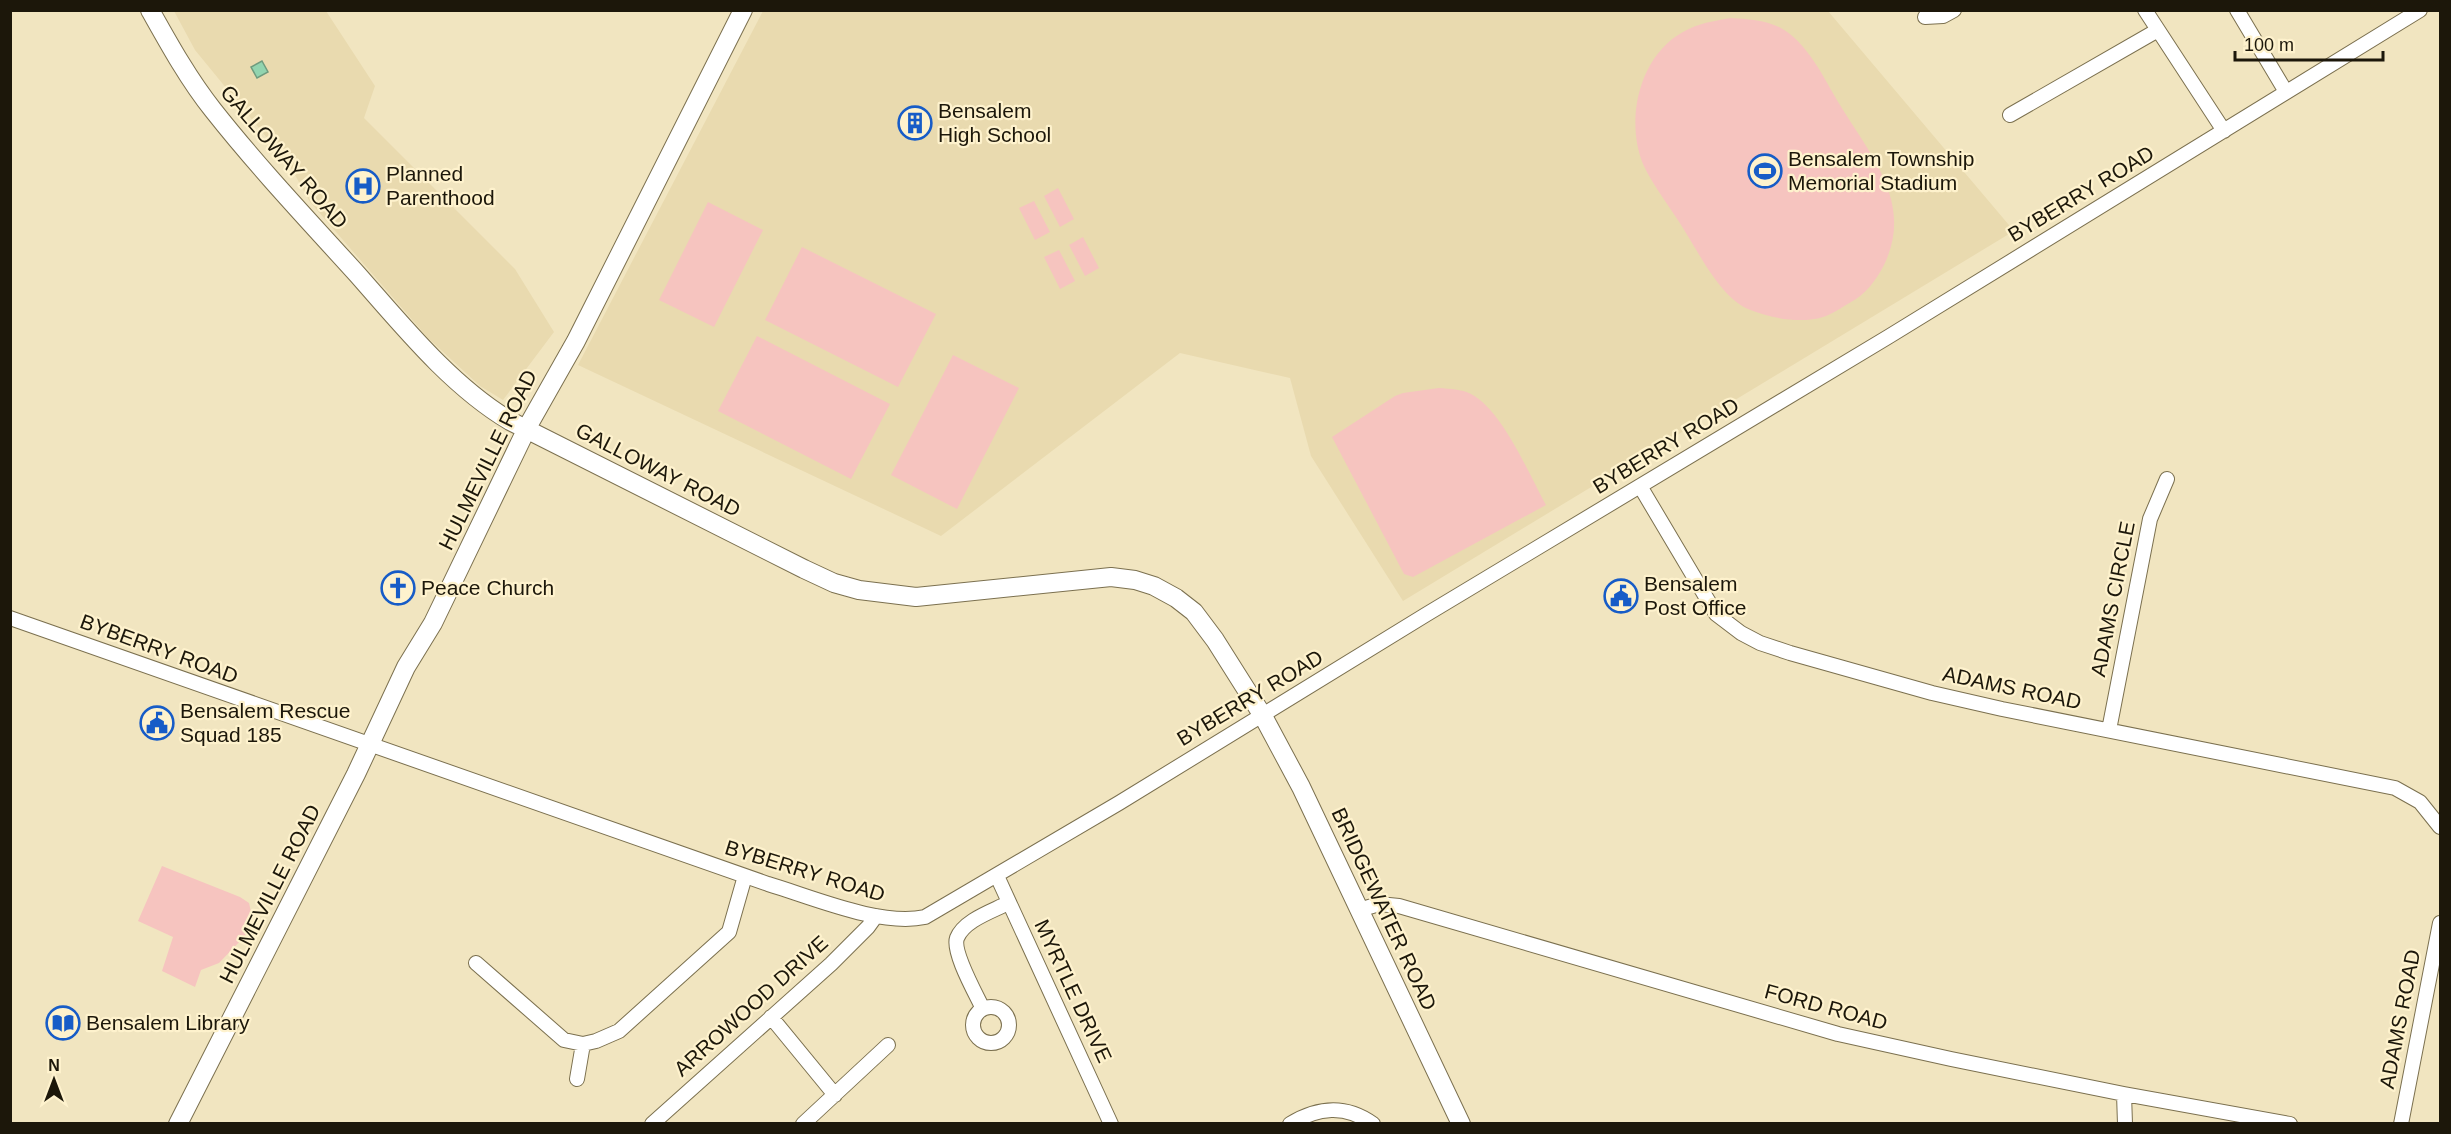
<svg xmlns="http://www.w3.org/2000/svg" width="2451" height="1134" viewBox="0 0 2451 1134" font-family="Arial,sans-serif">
<rect width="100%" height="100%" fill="#f1e5c0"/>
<!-- built -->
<path fill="#e9daaf" d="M174,11H326L375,86L364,118L515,269L554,332L503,400L480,386L428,338L310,202L290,166L195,50Z
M763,11H1828L2014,231L1403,601L1311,456L1290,378L1180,353L941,536L578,365Z"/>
<!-- green -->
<path fill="#f6c4bf" d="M1731,18C1747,19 1764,20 1779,27C1808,42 1824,79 1840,105C1871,156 1914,203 1884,265C1877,279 1865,295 1851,302C1842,307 1833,314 1823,317C1801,324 1769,318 1748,309C1721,297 1701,257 1686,233C1673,211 1653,186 1643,164C1625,120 1639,56 1683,32C1698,23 1714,21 1731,18Z
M1058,188L1074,219L1060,227L1044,196Z
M1034,201L1050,232L1035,240L1019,208Z
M708,202L763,230L714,327L659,300Z
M1083,237L1099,268L1085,276L1069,245Z
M802,247L936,314L898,387L765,320Z
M1059,250L1075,281L1060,289L1044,257Z
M757,336L890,404L851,479L718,411Z
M953,355L1019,388L957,509L891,475Z
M1439,388C1450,389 1461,389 1471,394C1502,410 1529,474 1546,505L1413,577L1404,574L1332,437L1395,396L1403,393Z
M162,866L240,897L249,903L253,921L245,936L219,963L201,970L195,987L162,971L173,937L138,921Z"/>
<!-- water -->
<path fill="#92d4af" stroke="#6f9b7e" stroke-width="1.5" d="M262,61L268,72L257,78L251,67Z"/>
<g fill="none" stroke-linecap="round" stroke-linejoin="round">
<!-- minor casing -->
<g stroke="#7b704f" stroke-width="16">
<path id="minor" d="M2145,10L2224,131
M2237,10L2286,92
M1925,17L1943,16L1954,10
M2010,115L2158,30
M1640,486L1716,614L1741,633L1760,643L1790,653L1932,693L2002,709L2395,788L2420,802L2440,827
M10,618L768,884C812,897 881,927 925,917L1119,803L1427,614L1888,337L2420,10
M2109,730L2150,519L2167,479
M997,876L1111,1124
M1359,910L1379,904L1399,906L1838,1034L1951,1059L2124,1094L2290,1124
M476,963L564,1040L583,1044L596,1041L619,1031L729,932L745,876
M973 1025a18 18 0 1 1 36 0a18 18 0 1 1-36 0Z
M983,1009C976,994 952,952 957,938C964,920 993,911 1008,903
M771,1017L835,1095
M577,1079L583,1044
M2124,1094L2125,1124
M652,1124L831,964L868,927L876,916
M803,1124L888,1045
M1290,1124C1318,1107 1345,1104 1373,1124
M2401,1124L2440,923"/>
</g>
<!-- major casing -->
<g stroke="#7b704f" stroke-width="20">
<path id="major" d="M150,10C169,44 189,80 213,110C258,167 308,220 357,274C402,325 451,386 510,421L804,569L834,583L859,590L916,597L1111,577L1135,580L1154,586L1176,598L1194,612L1215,640L1263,716L1301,787L1461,1124
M178,1124L356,774L406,667L433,623L529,424L576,341L743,10"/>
</g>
<!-- minor -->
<use href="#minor" stroke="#fff" stroke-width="14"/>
<!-- major -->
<use href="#major" stroke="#fff" stroke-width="18"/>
</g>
<!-- icons -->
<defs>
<g id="building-ring" transform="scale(1.725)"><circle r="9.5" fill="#fef2cd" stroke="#175cc7" stroke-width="1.5"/><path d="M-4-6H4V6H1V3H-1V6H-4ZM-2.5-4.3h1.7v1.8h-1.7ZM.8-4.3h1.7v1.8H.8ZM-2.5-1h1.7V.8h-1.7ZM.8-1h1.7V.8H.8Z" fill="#175cc7"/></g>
<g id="stadium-ring" transform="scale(1.725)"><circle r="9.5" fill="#fef2cd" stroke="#175cc7" stroke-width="1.5"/><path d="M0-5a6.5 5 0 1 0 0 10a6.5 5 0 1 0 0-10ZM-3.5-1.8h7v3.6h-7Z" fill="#175cc7"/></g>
<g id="hospital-ring" transform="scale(1.725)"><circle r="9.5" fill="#fef2cd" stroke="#175cc7" stroke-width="1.5"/><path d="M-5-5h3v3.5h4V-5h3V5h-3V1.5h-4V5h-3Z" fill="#175cc7"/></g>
<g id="church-ring" transform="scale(1.725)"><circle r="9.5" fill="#fef2cd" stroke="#175cc7" stroke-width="1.5"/><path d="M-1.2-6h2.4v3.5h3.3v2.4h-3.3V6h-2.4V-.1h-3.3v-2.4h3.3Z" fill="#175cc7"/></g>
<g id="civic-ring" transform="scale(1.725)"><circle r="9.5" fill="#fef2cd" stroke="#175cc7" stroke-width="1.5"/><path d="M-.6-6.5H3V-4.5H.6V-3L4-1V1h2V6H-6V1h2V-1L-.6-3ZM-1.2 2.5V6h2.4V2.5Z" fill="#175cc7"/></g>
<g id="library-ring" transform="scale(1.725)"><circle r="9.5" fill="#fef2cd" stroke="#175cc7" stroke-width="1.5"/><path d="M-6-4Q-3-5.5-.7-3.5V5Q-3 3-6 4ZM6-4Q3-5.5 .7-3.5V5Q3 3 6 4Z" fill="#175cc7"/></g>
</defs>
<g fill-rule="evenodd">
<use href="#building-ring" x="915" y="123"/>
<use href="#stadium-ring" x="1765" y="171"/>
<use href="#hospital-ring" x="363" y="186"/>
<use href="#church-ring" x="398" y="588"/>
<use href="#civic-ring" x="1621" y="596"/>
<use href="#civic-ring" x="157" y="723"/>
<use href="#library-ring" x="63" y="1023"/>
</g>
<g text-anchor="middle" stroke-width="4.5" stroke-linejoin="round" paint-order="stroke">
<!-- poi labels -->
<g font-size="21" fill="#1c170a" stroke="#fef2cd" text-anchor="start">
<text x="938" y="118">Bensalem<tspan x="938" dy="24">High School</tspan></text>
<text x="1788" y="166">Bensalem Township<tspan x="1788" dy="24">Memorial Stadium</tspan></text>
<text x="386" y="181">Planned<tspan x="386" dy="24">Parenthood</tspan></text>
<text x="1644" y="591">Bensalem<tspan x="1644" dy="24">Post Office</tspan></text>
<text x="421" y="595">Peace Church</text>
<text x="180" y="718">Bensalem Rescue<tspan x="180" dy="24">Squad 185</tspan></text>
<text x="86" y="1030">Bensalem Library</text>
</g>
<!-- street labels -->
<g font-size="21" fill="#1c170a" stroke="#fef2cd">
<text transform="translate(284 157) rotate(49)" y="7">GALLOWAY ROAD</text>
<text transform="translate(2081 194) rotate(-31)" y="7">BYBERRY ROAD</text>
<text transform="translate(1666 446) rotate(-31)" y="7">BYBERRY ROAD</text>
<text transform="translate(488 460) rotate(-64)" y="7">HULMEVILLE ROAD</text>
<text transform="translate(658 470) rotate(27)" y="7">GALLOWAY ROAD</text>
<text transform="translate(2113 599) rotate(-79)" y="7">ADAMS CIRCLE</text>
<text transform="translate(159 649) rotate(20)" y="7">BYBERRY ROAD</text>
<text transform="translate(2012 688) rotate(12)" y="7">ADAMS ROAD</text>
<text transform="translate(1250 698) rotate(-31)" y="7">BYBERRY ROAD</text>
<text transform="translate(805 871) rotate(17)" y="7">BYBERRY ROAD</text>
<text transform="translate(270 894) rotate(-63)" y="7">HULMEVILLE ROAD</text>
<text transform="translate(1384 909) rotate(65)" y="7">BRIDGEWATER ROAD</text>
<text transform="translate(1073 991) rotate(65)" y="7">MYRTLE DRIVE</text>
<text transform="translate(751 1006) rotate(-42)" y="7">ARROWOOD DRIVE</text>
<text transform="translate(1826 1007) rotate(15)" y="7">FORD ROAD</text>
<text transform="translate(2400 1019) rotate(-79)" y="7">ADAMS ROAD</text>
</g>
</g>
<!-- border -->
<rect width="2451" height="1134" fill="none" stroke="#1c170a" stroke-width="24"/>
<!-- north arrow -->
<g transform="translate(54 1080)" stroke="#fef2cd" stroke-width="4.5" paint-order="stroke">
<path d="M0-4.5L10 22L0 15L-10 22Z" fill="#1c170a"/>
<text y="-9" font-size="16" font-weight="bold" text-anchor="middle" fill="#1c170a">N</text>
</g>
<!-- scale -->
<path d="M2235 51v9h148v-9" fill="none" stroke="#1c170a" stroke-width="3"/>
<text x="2244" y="51" font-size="18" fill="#1c170a" stroke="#fef2cd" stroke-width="4.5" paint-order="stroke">100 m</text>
</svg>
